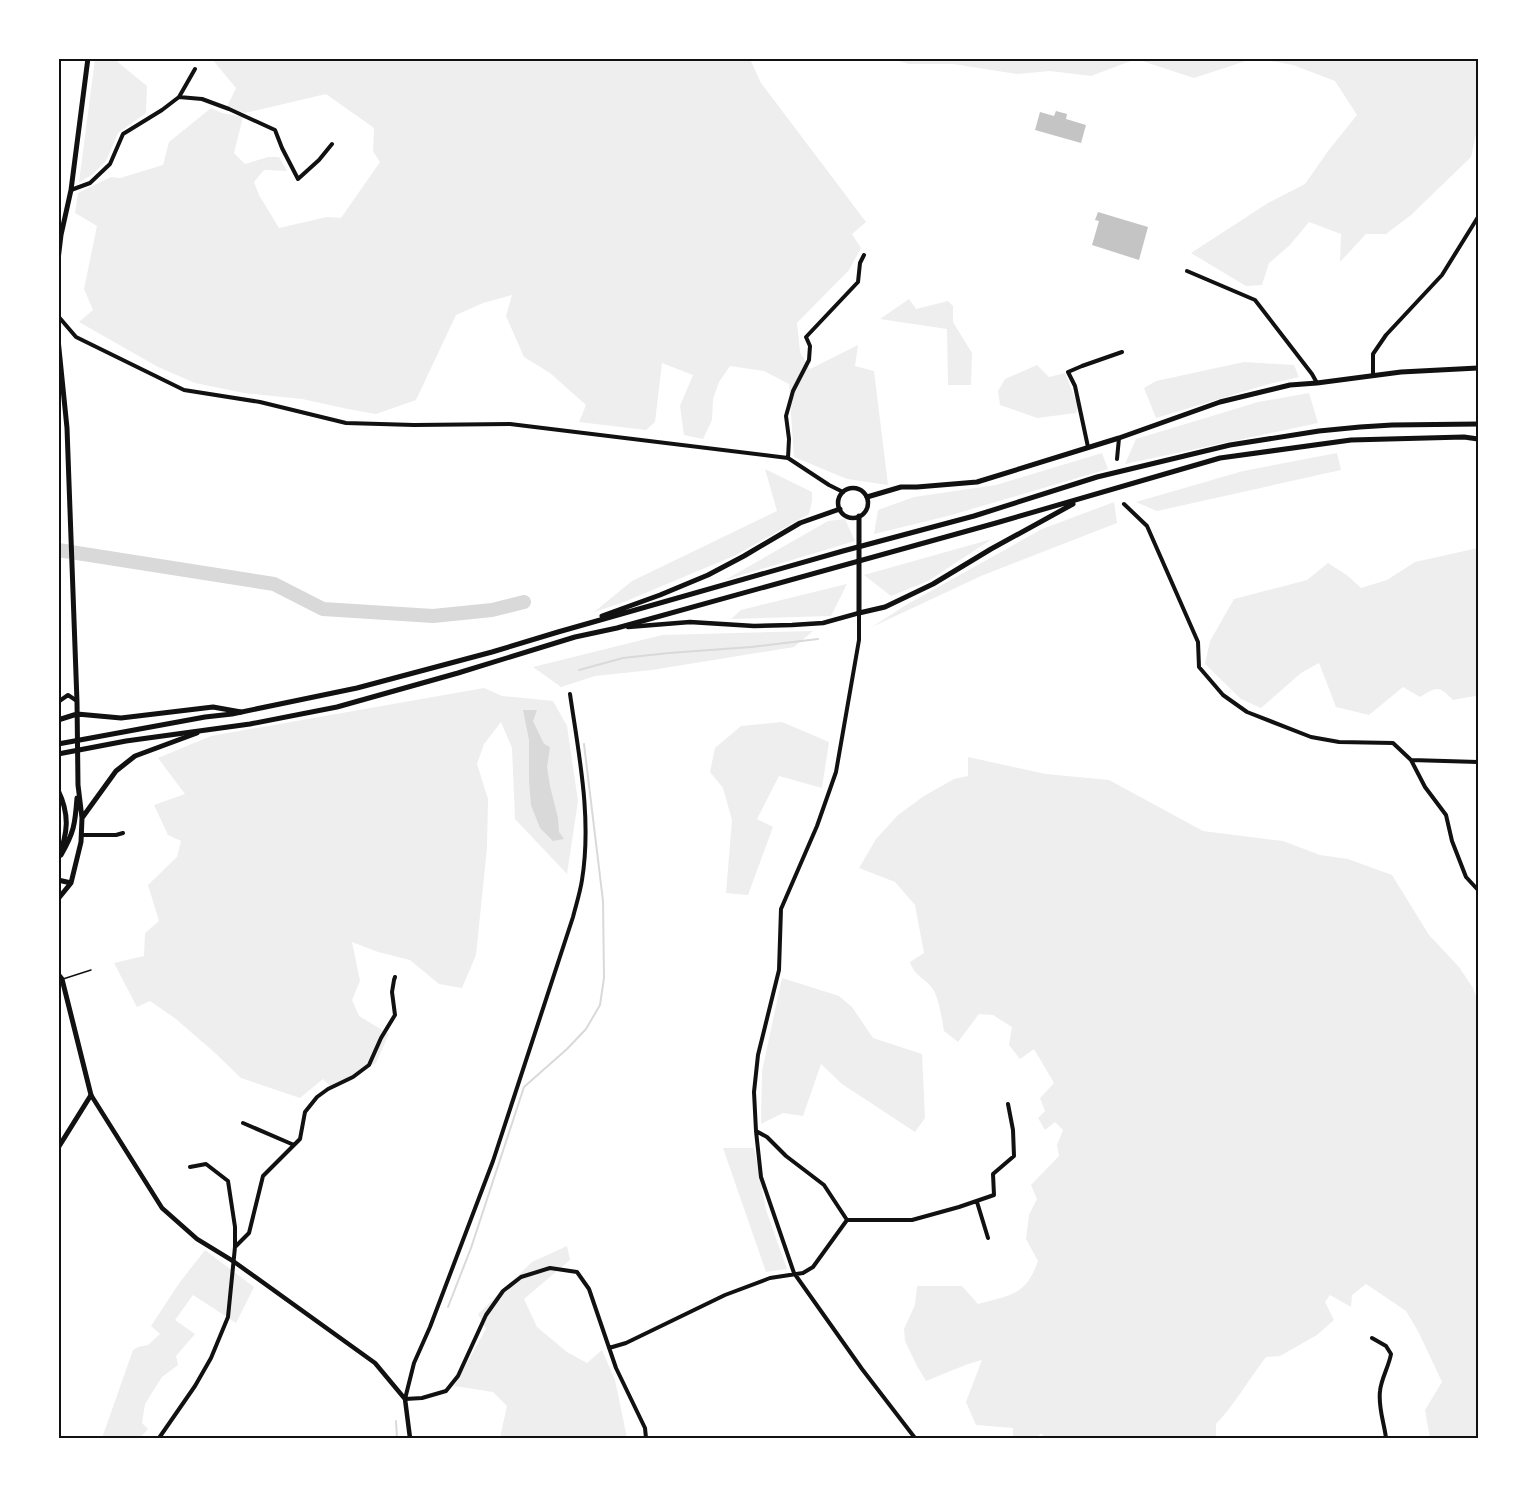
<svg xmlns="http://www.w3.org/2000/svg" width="1537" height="1497" viewBox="0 0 1537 1497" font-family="'Asap Condensed',sans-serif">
<rect width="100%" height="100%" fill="#fff"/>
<!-- green -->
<path fill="#eee" d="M95,59H114L147,86L146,113L118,133L106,161L92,175L79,182Z
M212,59H750L761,83L866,222L852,234L861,248L849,270L797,323L800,352L810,369L858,345L855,366L874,371L888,485L847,479L794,457L789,384L764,371L730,366L719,382L713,399L712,420L703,439L684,435L680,406L693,375L662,363L655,422L646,430L579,422L586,405L550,373L524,357L506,316L512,295L483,303L456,315L416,400L376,414L348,409L302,399L244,393L195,383L158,367L79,322L93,310L84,289L97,226L75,213L78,193L111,177L120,178L163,165L169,142L211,108L222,113L243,117L234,153L245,164L268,157H279L287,171L264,170L254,182L259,195L279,228L327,217L341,218L380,162L373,151L374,128L326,94L245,113L227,107L236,88Z
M892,59H1252L1194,78L1136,59L1091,76L1050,71L1017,74L953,64H909Z
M1260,59H1478V126L1471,157L1411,215L1386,234H1366L1340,262L1341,234L1309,222L1290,245L1269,263L1262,285L1246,286L1191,253L1268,203L1305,184L1328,151L1357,115L1335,81L1293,65Z
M909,299L916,309L948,301L953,306V322L972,353L971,385H948L947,329L880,319Z
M1244,362L1294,365L1299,377L1269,384L1156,418L1144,388L1156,381Z
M1037,365L1049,377L1065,373L1078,406L1076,413L1037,418L1000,405L998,391L1005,379Z
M1309,393L1318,423L1125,464L1136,439L1258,402Z
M1102,453L1108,469L948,516L874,534L878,510L914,497L996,485Z
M1337,453L1341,470L1157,511L1136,502L1243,471Z
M765,469L812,492V501L809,514L736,555L624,602L594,612L632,581L777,511Z
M1114,502L1117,523L981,576L872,627L906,605L1042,529Z
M845,519L855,541L725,580L828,521Z
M992,539L928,581L891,596L864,575Z
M1478,548V698L1475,696L1453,700C1438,685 1437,687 1420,697L1403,687L1369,715L1336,707L1319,663L1301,673L1261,708L1241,699L1205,664L1210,641L1234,599L1307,580L1328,563L1348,576L1361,588L1387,580L1415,562Z
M847,584L831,616L731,619L741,610Z
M813,631L794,647L652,670L595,676L561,687L533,667L662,635Z
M484,688L502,696L553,701L567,726L578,801L567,874L515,819L512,748L501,722L484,744L477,764L488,799L487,848L476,955L462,988L439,984L410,960L378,952L352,942L360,981L352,1000L359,1016L389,1034L376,1063L343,1081L330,1086L323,1079L300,1098L241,1078L215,1053L176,1019L150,1001L137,1007L114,963L144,956L145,933L159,921L148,885L177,857L181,841L168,835L154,805L185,794L158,758L211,736Z
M782,722L829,742L822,788L779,776L757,819L773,827L748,895L726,893L732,820L723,788L710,772L715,748L741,726Z
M968,757L1046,774L1109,780L1203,831L1283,841L1320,855L1348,859L1392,875L1429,935L1459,967L1473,988L1478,1002V1438H1430L1425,1410L1442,1382L1419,1333L1406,1311L1366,1284L1352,1295L1351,1307L1330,1295L1325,1302L1334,1320L1317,1335L1280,1356L1266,1357C1249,1379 1235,1404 1216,1424V1438H1043L1042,1433L1035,1438H1013V1428L976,1425L966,1402L982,1360L968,1364L926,1381L917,1366L905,1341L904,1329L915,1305L917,1286H962L978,1304C1010,1295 1026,1296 1038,1261L1026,1239L1029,1215L1037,1199L1031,1185L1059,1156L1057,1145L1063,1130L1055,1122L1045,1130L1038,1118L1045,1111L1040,1098L1054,1083L1034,1049L1020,1059L1009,1045L1012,1027L993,1015L979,1014L958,1042L944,1031C942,1020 939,997 932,988C924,977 915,977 910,962L924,953L915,905L895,882L859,868L876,839L898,815L924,796L954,779L968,776Z
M782,978L839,996L852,1007L873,1038L922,1054L925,1118L915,1132L842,1084L821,1064L803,1116L783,1113L761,1124L762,1071Z
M723,1148H754L766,1210L787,1269L766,1272Z
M567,1246L570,1260L524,1299L537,1327L567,1352L587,1363L602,1350L615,1380L627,1438H500L507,1406L493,1392L454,1386L486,1329L478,1314L532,1262Z
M205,1250L254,1287L236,1323L193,1295L175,1320L195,1334L176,1356L178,1365L162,1377L145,1404L142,1423L148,1429L140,1438H102L133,1350L138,1347L148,1345L160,1334L151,1326L180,1282Z"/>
<!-- water -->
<path fill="#d9d9d9" d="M523,710H537L533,721L544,744L550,747L547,767L550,786L558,818L559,832L564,839L553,841L540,828L531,805L529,781V740Z"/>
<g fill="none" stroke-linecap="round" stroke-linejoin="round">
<!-- stream -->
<path stroke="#d9d9d9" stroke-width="2" d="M58,79L60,58
M579,670L623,658L669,653L751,647L818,639
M448,1307L471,1248L524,1087L567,1049L586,1029L600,1005L604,978L603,901L584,744
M396,1421L397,1438"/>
<!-- river -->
<path stroke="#d9d9d9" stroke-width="14" d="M58,550L274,584L323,609L433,616L492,610L524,602"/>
</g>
<!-- building -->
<path fill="#c4c4c4" d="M1056,111L1067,114L1066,119L1086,125L1081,143L1035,130L1040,112L1054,116Z
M1098,212L1148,227L1139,260L1092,245L1099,221L1095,220Z"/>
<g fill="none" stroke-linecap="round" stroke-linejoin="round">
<!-- service -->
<path stroke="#111" stroke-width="1.5" d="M63,979L91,970"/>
<!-- minor -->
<path stroke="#111" stroke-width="4" d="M179,97L202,99L229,109L275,130L282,148L298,179L319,160L332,144
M71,190L90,183L110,164L123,134L162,110L179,97L195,69
M1187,271L1255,300L1312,374L1317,383
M58,316L76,337L184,390L260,402L346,423L414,425L510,424L788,458L829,485L843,492
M1373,375V354L1386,335L1442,275L1478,217
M1088,447L1075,386L1068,372L1082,366L1122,352
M788,458L789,439L786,416L793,391L809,360L810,346L806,337L858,282L860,263L864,255
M1117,459L1119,438
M1124,504L1147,526L1198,642L1199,667L1223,695L1247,712L1311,737L1339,742L1393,743L1411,760L1478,762
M859,613V640L836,772L817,826L781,909L779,970L758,1055L754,1092L756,1131L767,1137L786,1156L824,1185L847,1220H912L959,1207L994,1195L993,1174L1014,1156L1013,1130L1008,1104
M570,694C579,756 592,818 582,880C580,893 576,905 573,917L493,1161L430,1327L414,1363L405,1399L422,1398L446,1391L458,1376L486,1315L503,1291L521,1277L550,1268L577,1272L589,1289L616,1368L645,1428L646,1438
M58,702L68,695L77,701
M1411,760L1425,787L1446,815L1452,841L1466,877L1478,890
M81,835H116L123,833
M243,1123L294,1145
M756,1131L761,1177L794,1273L862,1369L915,1438
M977,1202L988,1238
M235,1247L249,1233L263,1176L300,1139L305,1112L317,1097L328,1089L353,1077L369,1065L381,1038L395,1015L392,992L394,980L395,977
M1372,1338L1386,1346L1391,1354C1389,1366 1381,1379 1380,1391C1378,1407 1384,1422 1386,1438
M609,1348L626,1343L725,1295L770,1278L803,1273L813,1267L847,1220
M159,1438L195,1386L211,1358L228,1317L235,1247V1227L228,1181L206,1164L190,1167"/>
<!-- tertiary -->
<path stroke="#111" stroke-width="4.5" d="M838 503a15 15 0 1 1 30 0a15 15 0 1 1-30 0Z
M628,627L690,622L754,626L792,625L823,623L859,613
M91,1095L162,1208L197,1239L233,1261L375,1363L405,1399L410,1438"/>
<!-- secondary -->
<path stroke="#111" stroke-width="5" d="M58,260L61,235L71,190L88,58
M58,339L67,428L77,702L78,785L82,818L81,842L71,883L58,899
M867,497L901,487H917L977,482L1119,438L1220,402L1290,385L1317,383L1401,372L1478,368
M859,516V613
M58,720L77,714L121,718L213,707L241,712
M82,818L116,771L135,756L197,733
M61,855C74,832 75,825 77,798
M58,880L71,883
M58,974L62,979L91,1095L58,1148"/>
<!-- primary -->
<path stroke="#111" stroke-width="5" d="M859,613L885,607L933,584L991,549L1073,504
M602,616L660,595L708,575L744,556L800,523L840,509
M58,744L205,717L232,714L357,688L492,652L558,632L843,551L974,516L1097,477L1230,445L1319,431L1360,427L1392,425L1478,424
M58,754L126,741L250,724L337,707L458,673L575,637L617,628L996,523L1220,458L1351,440L1464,437L1478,439
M58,790C70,815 68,833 58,859"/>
</g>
<!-- border -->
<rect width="1537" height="1497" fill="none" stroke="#ffffff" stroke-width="120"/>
<rect x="60" y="60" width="1417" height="1377" fill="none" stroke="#111" stroke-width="2"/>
</svg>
